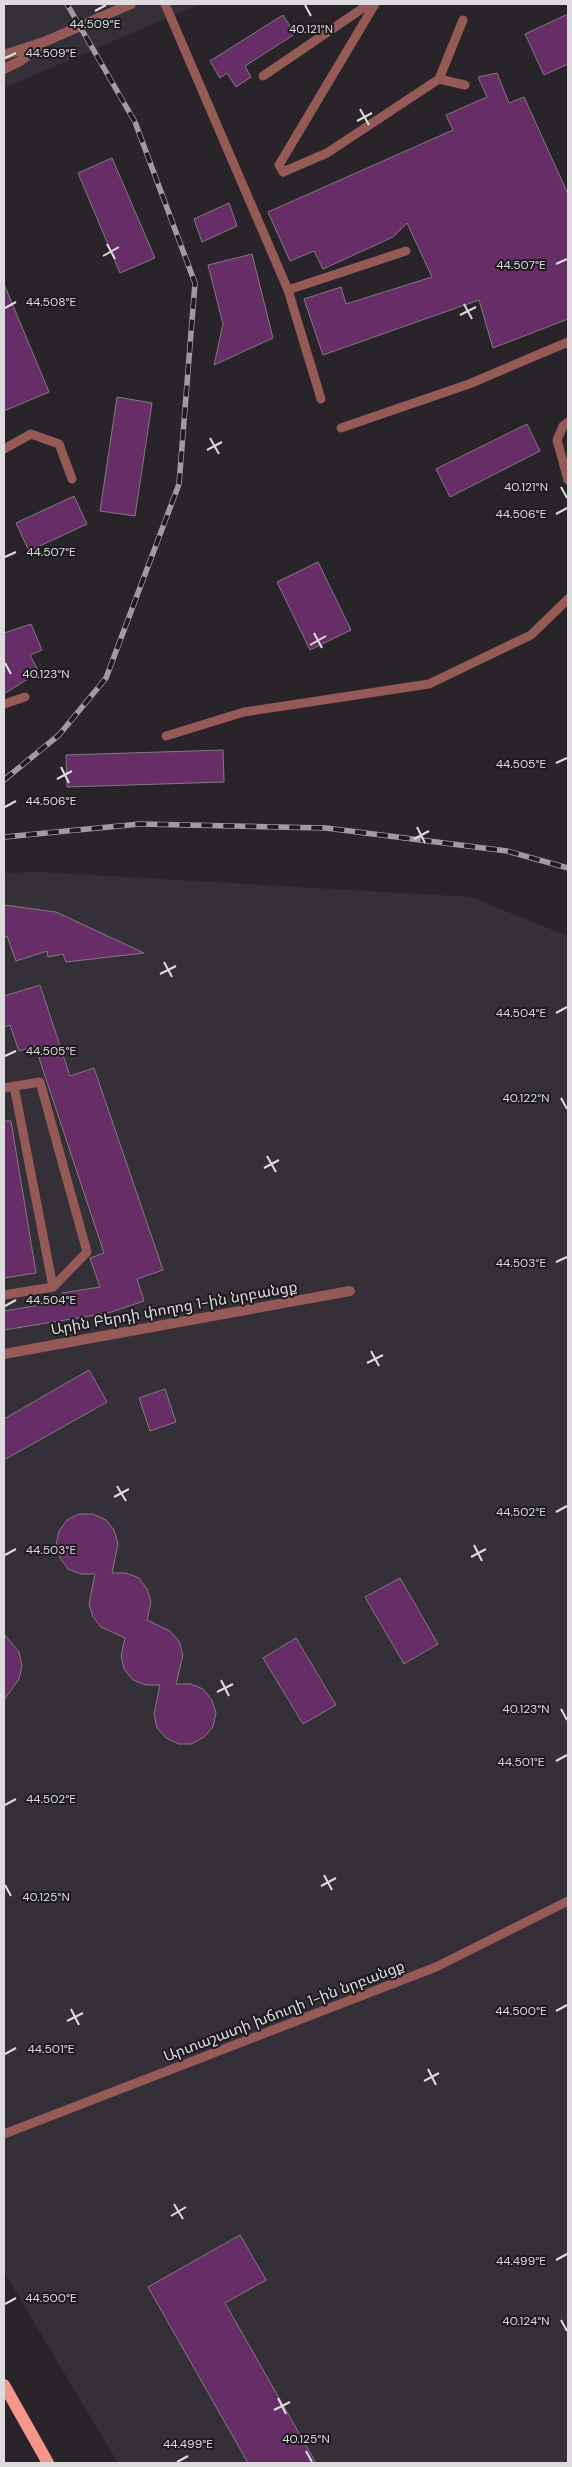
<svg xmlns="http://www.w3.org/2000/svg" width="572" height="2467" viewBox="0 0 572 2467" font-family="'DM Sans','Noto Sans Armenian',sans-serif">
<rect width="100%" height="100%" fill="#282429"/>
<!-- built -->
<path fill="#353038" d="M4,4H200L4,88Z
M39,872L471,897L568,936V2463H118L4,2272V873Z"/>
<!-- building -->
<path fill="#662d66" stroke="#807a7f" d="M568,14V64L544,75L525,34Z
M283,15L295,34L245,66L251,77L236,87L227,73L220,78L210,61Z
M497,73L509,103L524,97L568,194V319L493,348L479,300L323,355L304,299L341,287L346,304L432,277L407,223L393,237L323,269L314,251L290,261L268,212L453,130L446,115L487,97L478,77Z
M112,158L155,258L120,273L78,173Z
M229,203L237,226L202,242L194,219Z
M252,254L273,338L214,365L223,324L208,265Z
M4,284L49,392L4,411Z
M117,397L152,403L135,516L100,511Z
M527,424L540,451L450,497L436,469Z
M74,496L87,524L29,551L16,523Z
M318,562L351,630L310,650L277,582Z
M31,624L42,650L30,655L39,672L4,694V633Z
M223,750L224,782L67,787L66,755Z
M4,905L56,912L144,953L66,962L63,954L48,957L47,951L16,961L7,936L4,937Z
M40,985L70,1076L94,1068L163,1270L137,1279L144,1301L108,1313L4,1330V1311L64,1301L62,1293L100,1287L90,1258L104,1253L35,1046L19,1051L10,1025L4,1027V996Z
M4,1121H11L36,1273L4,1278Z
M89,1370L107,1402L4,1460V1419Z
M165,1389L176,1422L150,1431L139,1398Z
M79,1514H93L106,1520L114,1530L118,1544L112,1573H126L139,1578L147,1589L151,1602L147,1620L170,1631L179,1641L183,1655L176,1684H191L203,1689L212,1700L216,1713L213,1727L204,1737L192,1744H179L166,1738L157,1728L154,1714L160,1685H146L133,1680L124,1669L121,1656L125,1638L101,1627L93,1617L89,1604L95,1574H81L68,1569L60,1558L56,1545L59,1531L67,1520Z
M400,1578L438,1644L404,1664L365,1597Z
M4,1634L19,1652L22,1666L19,1679L4,1700Z
M296,1638L336,1705L303,1724L263,1658Z
M240,2235L266,2280L225,2303L316,2463H248L148,2287Z"/>
<g fill="none" stroke-linecap="round" stroke-linejoin="round">
<!-- service -->
<path stroke="#955a55" stroke-width="9" d="M165,4L288,290L321,399
M375,4L279,165L283,172L327,153L439,79L465,85
M263,76L369,4
M439,79L463,20
M288,290L406,251
M568,422L563,426L557,440L568,480
M341,428L469,384L568,342
M4,449L31,434L59,444L72,479
M4,704L25,697
M166,736L244,712L429,684L531,635L568,599
M4,1088L40,1082L87,1252L53,1287
M4,1295L53,1287L14,1086
M4,2134L436,1967L568,1901"/>
<!-- minor -->
<path stroke="#955a55" stroke-width="10" d="M4,1354L350,1291"/>
<!-- tertiary -->
<path stroke="#955a55" stroke-width="10" d="M4,55L44,42L131,4
M4,69L20,61L41,45"/>
<!-- primary -->
<path stroke="#f6958c" stroke-width="12" d="M4,2385L48,2463"/>
<!-- rail casing -->
<g stroke="#9e9c9f" stroke-width="5.5">
<path id="rail" d="M4,780L59,735L106,678L179,484L195,283L135,122L67,4
M4,837L140,824L326,828L507,851L568,868"/>
</g>
<!-- rail -->
<use href="#rail" stroke="#1e1b20" stroke-width="4" stroke-dasharray="11" stroke-linecap="butt"/>
</g>
<!-- ticks -->
<path fill="none" stroke="#dddbde" stroke-width="2" d="M305,5L311,16M95,11L106,5M5,58L16,53M360,109L369,125M357,121L372,113M107,244L115,259M103,256L119,247M556,264L567,259M464,304L472,319M5,308L16,302M460,315L476,307M210,438L219,454M207,450L222,442M561,487L567,498M556,514L567,508M5,557L16,552M314,633L322,648M310,645L326,636M5,663L11,674M556,763L567,758M61,767L69,783M57,779L72,771M5,807L16,801M417,827L425,843M414,839L429,831M164,962L172,977M160,974L176,966M556,1013L567,1007M5,1056L16,1051M561,1098L567,1109M267,1156L276,1172M264,1168L279,1160M556,1262L567,1257M5,1306L16,1300M371,1351L379,1366M367,1363L383,1355M117,1486L126,1501M114,1497L129,1489M556,1512L567,1506M474,1545L482,1561M5,1555L16,1549M471,1557L486,1549M221,1680L229,1696M217,1692L233,1684M561,1709L567,1720M556,1761L567,1755M5,1805L16,1799M324,1875L332,1890M5,1885L11,1896M321,1886L336,1878M71,2009L79,2025M556,2011L567,2005M67,2021L83,2013M5,2054L16,2048M428,2069L436,2085M424,2081L439,2073M174,2204L183,2219M171,2216L186,2207M556,2260L567,2254M5,2304L16,2298M561,2320L567,2331M278,2398L286,2414M274,2410L290,2402M306,2451L312,2462M177,2462L188,2456"/>
<g text-anchor="middle" stroke-width="4" stroke-linejoin="round" paint-order="stroke">
<!-- street labels -->
<g font-size="15" fill="#dddbde" stroke="#1e1b20">
<text transform="translate(174 1308) rotate(-10)" y="5">Արին Բերդի փողոց 1-ին նրբանցք</text>
<text transform="translate(284 2011) rotate(-21)" y="5">Արտաշատի խճուղի 1-ին նրբանցք</text>
</g>
</g>
<g font-size="12" text-anchor="middle" fill="#dddbde" stroke="#1e1b20" stroke-width="4" stroke-linejoin="round" paint-order="stroke">
<text x="95" y="28">44.509°E</text>
<text x="311" y="33">40.121°N</text>
<text x="51" y="57">44.509°E</text>
<text x="521" y="269">44.507°E</text>
<text x="51" y="306">44.508°E</text>
<text x="526" y="491">40.121°N</text>
<text x="521" y="518">44.506°E</text>
<text x="51" y="556">44.507°E</text>
<text x="46" y="678">40.123°N</text>
<text x="521" y="768">44.505°E</text>
<text x="51" y="805">44.506°E</text>
<text x="521" y="1017">44.504°E</text>
<text x="51" y="1055">44.505°E</text>
<text x="526" y="1102">40.122°N</text>
<text x="521" y="1267">44.503°E</text>
<text x="51" y="1304">44.504°E</text>
<text x="521" y="1516">44.502°E</text>
<text x="51" y="1554">44.503°E</text>
<text x="526" y="1713">40.123°N</text>
<text x="521" y="1766">44.501°E</text>
<text x="51" y="1803">44.502°E</text>
<text x="46" y="1901">40.125°N</text>
<text x="521" y="2015">44.500°E</text>
<text x="51" y="2053">44.501°E</text>
<text x="521" y="2265">44.499°E</text>
<text x="51" y="2302">44.500°E</text>
<text x="526" y="2325">40.124°N</text>
<text x="306" y="2443">40.125°N</text>
<text x="188" y="2448">44.499°E</text>
</g>
<!-- border -->
<rect width="572" height="2467" fill="none" stroke="#dddbde" stroke-width="10"/>
</svg>
